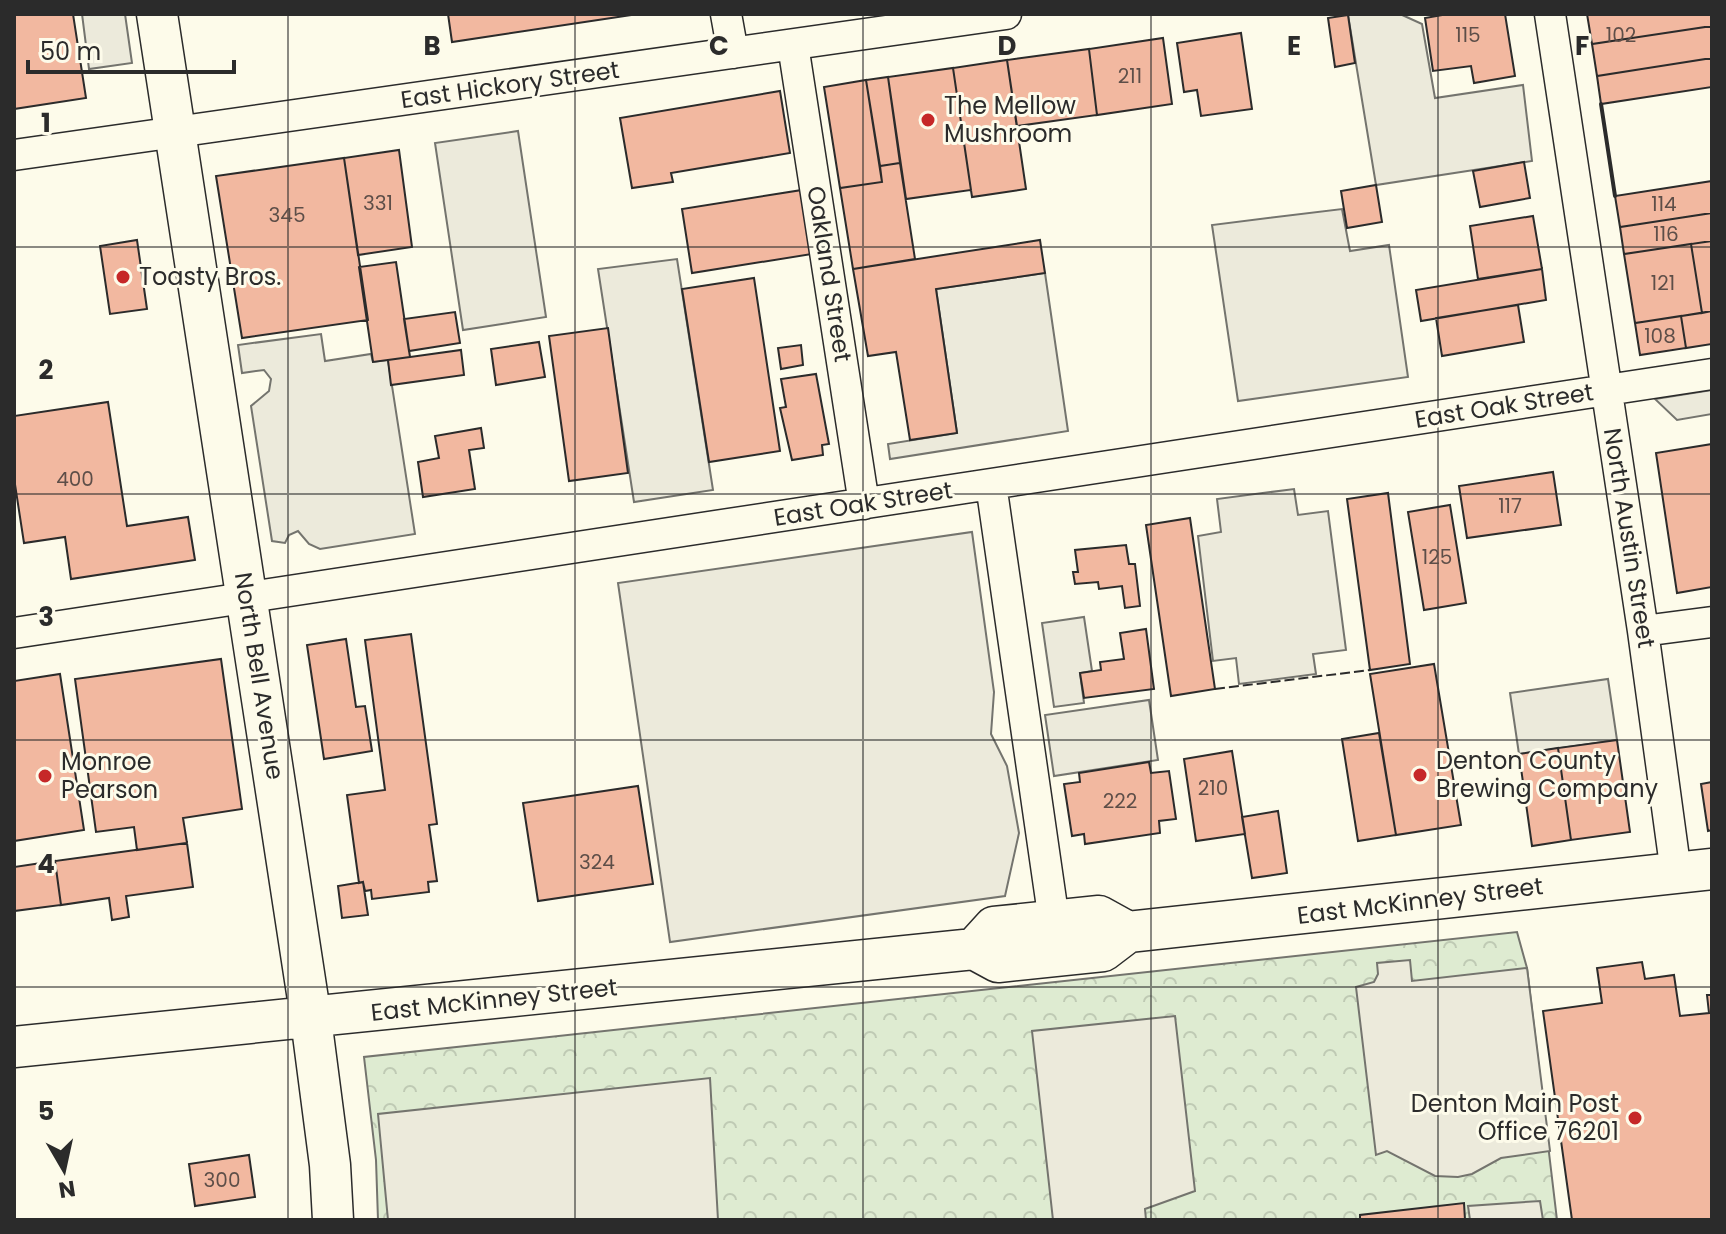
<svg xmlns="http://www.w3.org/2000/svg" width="1726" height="1234" viewBox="0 0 1726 1234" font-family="Poppins,sans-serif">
<defs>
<pattern id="forest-crowns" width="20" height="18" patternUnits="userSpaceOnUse" patternTransform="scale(2)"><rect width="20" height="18" fill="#deebd1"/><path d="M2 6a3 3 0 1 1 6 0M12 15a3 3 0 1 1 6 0" fill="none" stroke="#bfcab4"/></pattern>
</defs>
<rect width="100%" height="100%" fill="#fdfbea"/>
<!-- forest -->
<path fill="url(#forest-crowns)" stroke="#74746e" stroke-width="2" d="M1517,932L1527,968L1557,1220H378L376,1160L364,1057Z"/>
<!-- parking -->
<path fill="#eceadb" stroke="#74746e" stroke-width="2" d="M82,14H125L132,63L89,69Z
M1400,14L1422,24L1435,98L1523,85L1532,161L1376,185L1348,15Z
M518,131L546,317L463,330L435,143Z
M1342,209L1350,251L1389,245L1408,377L1238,401L1212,225Z
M677,259L713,490L634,502L598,269Z
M1045,273L1068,431L890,459L888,444L957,433L936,289Z
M321,334L325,361L371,354L373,362L388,360L415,534L320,549L309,544L298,531L289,535L285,543L272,541L251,406L269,391L271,379L264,370L242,373L238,345Z
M1712,390V414L1677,420L1655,399Z
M1294,489L1298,515L1328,511L1346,650L1313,654L1316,674L1239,684L1236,658L1213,661L1198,536L1221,532L1217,499Z
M972,532L994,692L991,734L1007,766L1019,833L1005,896L670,942L618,583Z
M1084,617L1092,671L1080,673L1084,703L1054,707L1042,623Z
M1608,679L1617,740L1519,754L1510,693Z
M1149,700L1158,760L1054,776L1045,715Z
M1410,960L1412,981L1527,968L1550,1151L1501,1158L1472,1174L1458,1177L1435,1176L1387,1151L1376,1155L1356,987L1374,982L1378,974L1377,963Z
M1175,1016L1195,1191L1145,1209L1146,1220H1053L1032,1031Z
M710,1078L718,1220H388L378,1114Z
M1540,1201L1543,1220H1470L1468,1206Z"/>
<!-- building -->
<path fill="#f2b8a0" stroke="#2b2b2b" stroke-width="2" d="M14,14H73L86,98L14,109Z
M448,14H638L452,42Z
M1448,14H1505L1515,76L1474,83L1471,66L1433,71L1425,18Z
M1587,14H1712V26L1592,44Z
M1348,15L1355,63L1335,67L1328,18Z
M1712,26V58L1597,76L1592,44Z
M1241,33L1252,109L1201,116L1197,90L1184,92L1177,43Z
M1163,38L1172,104L1097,115L1089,49Z
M1089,49L1097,115L1017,126L1007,60Z
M1712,58V87L1601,104L1597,76Z
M1007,60L1026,189L972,197L953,68Z
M953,68L971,190L906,199L888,77Z
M888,77L900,163L880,166L866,80Z
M866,80L882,182L840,188L824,87Z
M780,91L790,153L671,173L673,182L632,188L620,118Z
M399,150L412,247L358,255L344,158Z
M344,158L368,320L242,338L216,176Z
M1524,162L1530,198L1480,207L1473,171Z
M900,163L915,259L853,269L840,188L882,182L880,166Z
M1712,181V213L1620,227L1615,196Z
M1376,185L1382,222L1347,228L1341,191Z
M802,190L812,254L692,273L682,209Z
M1712,213V241L1624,254L1620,227Z
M1533,216L1542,269L1478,279L1470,226Z
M137,240L147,309L110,314L100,246Z
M1040,240L1045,273L936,289L957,433L910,440L896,352L868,356L853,269Z
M1712,241V311L1702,313L1691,244Z
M1691,244L1702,313L1635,323L1624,254Z
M396,262L410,357L373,362L359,267Z
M1542,269L1546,300L1421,321L1416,290Z
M754,278L780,451L709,462L682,289Z
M1518,305L1524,342L1442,356L1436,318Z
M1712,311V344L1686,348L1681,316Z
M455,312L460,343L409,351L404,319Z
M1681,316L1686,348L1640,355L1635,323Z
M608,328L628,473L569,481L549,336Z
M539,342L545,377L496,385L491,349Z
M801,345L803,365L781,369L778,348Z
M461,350L464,375L391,385L388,360Z
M816,374L829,444L822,445L823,455L792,460L780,408L786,407L781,379Z
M108,402L127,526L188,517L195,560L71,579L65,537L24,543L14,478V416Z
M481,428L484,448L469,450L475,489L423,497L418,462L439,458L435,436Z
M1712,444V587L1677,593L1656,453Z
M1553,472L1561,525L1467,538L1459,486Z
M1388,493L1410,664L1370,670L1347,499Z
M1450,505L1466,603L1424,610L1408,512Z
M1190,518L1215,689L1171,696L1146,525Z
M1126,545L1129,564H1135L1140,606L1125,608L1122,586L1099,589L1098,582L1075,584L1073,572H1078L1075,550Z
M1146,629L1154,689L1084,698L1080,673L1101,670L1100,662L1124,659L1120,633Z
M411,634L437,824L429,825L437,881L428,882L429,892L372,899L371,890L365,891L363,882L359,883L347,795L385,790L365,640Z
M346,639L356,707L365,706L372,751L324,759L307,645Z
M221,659L242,809L183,818L187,843L137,850L134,827L96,832L75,679Z
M1434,664L1461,825L1396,835L1370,674Z
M60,674L84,830L14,841V681Z
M1379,733L1396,835L1358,841L1342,739Z
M1617,740L1630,832L1571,840L1558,748Z
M1558,748L1571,840L1532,846L1519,754Z
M1232,751L1245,834L1196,841L1184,759Z
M1149,762L1151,773L1169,771L1176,819L1159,821L1160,833L1085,844L1084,834L1072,836L1064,784L1080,782L1079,773Z
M1712,782V830L1708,831L1701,784Z
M638,786L653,884L538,901L523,803Z
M1278,811L1287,873L1252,878L1242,817Z
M187,843L193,887L126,896L129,917L112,920L109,898L61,905L55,861Z
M55,861L61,905L14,911V867Z
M363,882L368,915L342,918L338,886Z
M1642,962L1645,979L1674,975L1680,1016L1709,1013L1707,995H1712V1220H1572L1543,1011L1602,1003L1597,968Z
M249,1155L255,1197L195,1206L189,1164Z
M1464,1203L1465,1220H1360V1215Z"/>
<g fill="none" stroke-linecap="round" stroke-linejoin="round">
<!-- minor casing -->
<g stroke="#2b2b2b" stroke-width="33">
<path id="minor" d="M726,14L733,53
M1550,14L1643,631L1676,873
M793,45L864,504
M14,155L1006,14
M991,484L1054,921
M1643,631L1712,622
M14,633L1712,374"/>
</g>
<!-- major casing -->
<g stroke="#2b2b2b" stroke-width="43">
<path id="major" d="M157,14L311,1019L330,1165L333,1220
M974,949L994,927L1099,916L1128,932
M14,1047L974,949L998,962L1103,951L1128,932L1712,869"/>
</g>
<!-- minor -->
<use href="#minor" stroke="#fdfbea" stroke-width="30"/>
<!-- major -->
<use href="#major" stroke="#fdfbea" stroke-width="40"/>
<!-- fence -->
<path stroke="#2b2b2b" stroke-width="2" stroke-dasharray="10 4" stroke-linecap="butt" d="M1215,689L1370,670"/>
<!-- wall -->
<path stroke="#2b2b2b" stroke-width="4" d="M1601,104L1615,196"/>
</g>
<!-- grid -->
<path fill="none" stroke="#2b2b2b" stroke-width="2" stroke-opacity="0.55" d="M288,14V1220M575,14V1220M863,14V1220M1151,14V1220M1438,14V1220M14,247H1712M14,494H1712M14,740H1712M14,987H1712"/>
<!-- markers -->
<g fill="#c62828" stroke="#fdfbea" stroke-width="3">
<circle cx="928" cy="120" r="8"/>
<circle cx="123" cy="277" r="8"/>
<circle cx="1420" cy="775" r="8"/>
<circle cx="45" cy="776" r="8"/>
<circle cx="1635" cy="1118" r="8"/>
</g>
<g text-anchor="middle" stroke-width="6" stroke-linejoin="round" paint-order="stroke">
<!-- number labels -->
<g font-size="20" fill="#5d4e48">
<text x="1468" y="42">115</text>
<text x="1621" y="42">102</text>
<text x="1130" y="83">211</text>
<text x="378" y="210">331</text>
<text x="1664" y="211">114</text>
<text x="287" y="222">345</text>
<text x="1666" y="241">116</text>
<text x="1663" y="290">121</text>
<text x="1660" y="343">108</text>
<text x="75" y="486">400</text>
<text x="1510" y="513">117</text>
<text x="1437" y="564">125</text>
<text x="1213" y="795">210</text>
<text x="1120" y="808">222</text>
<text x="597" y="869">324</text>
<text x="222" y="1187">300</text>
</g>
<!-- street labels -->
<g font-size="24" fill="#2b2b2b" stroke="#fdfbea">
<text transform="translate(510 85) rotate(-8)" y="8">East Hickory Street</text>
<text transform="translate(829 274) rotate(81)" y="8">Oakland Street</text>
<text transform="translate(1504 406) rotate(-9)" y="8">East Oak Street</text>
<text transform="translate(863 504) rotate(-9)" y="8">East Oak Street</text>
<text transform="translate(1629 538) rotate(81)" y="8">North Austin Street</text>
<text transform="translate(259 676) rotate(81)" y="8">North Bell Avenue</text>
<text transform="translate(1420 901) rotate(-7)" y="8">East McKinney Street</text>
<text transform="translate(494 1000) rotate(-6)" y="8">East McKinney Street</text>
</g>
<!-- poi labels -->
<g font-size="24" fill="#2b2b2b" stroke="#fdfbea" text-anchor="start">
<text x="944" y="114">The Mellow<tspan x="944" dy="28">Mushroom</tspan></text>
<text x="139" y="285">Toasty Bros.</text>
<text x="1436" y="769">Denton County<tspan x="1436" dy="28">Brewing Company</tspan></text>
<text x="61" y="770">Monroe<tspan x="61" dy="28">Pearson</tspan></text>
<text x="1619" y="1112" text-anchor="end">Denton Main Post<tspan x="1619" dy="28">Office 76201</tspan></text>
</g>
</g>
<g font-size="26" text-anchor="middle" font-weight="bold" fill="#2b2b2b" stroke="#fdfbea" stroke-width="6" stroke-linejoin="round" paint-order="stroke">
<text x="432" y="55">B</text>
<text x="719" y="55">C</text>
<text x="1007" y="55">D</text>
<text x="1294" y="55">E</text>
<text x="1582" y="55">F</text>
<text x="46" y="132">1</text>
<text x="46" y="379">2</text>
<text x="46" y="626">3</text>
<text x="46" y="873">4</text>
<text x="46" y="1120">5</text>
</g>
<!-- border -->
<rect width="1726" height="1234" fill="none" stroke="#2b2b2b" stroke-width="32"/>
<!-- north arrow -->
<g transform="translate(64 1170) rotate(171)" stroke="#fdfbea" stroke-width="6" paint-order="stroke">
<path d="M0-6L14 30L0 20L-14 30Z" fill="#2b2b2b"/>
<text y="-12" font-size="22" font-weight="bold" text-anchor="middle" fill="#2b2b2b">N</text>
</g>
<!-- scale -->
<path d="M28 60v12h206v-12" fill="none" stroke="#2b2b2b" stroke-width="4"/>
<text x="40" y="60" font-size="24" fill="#2b2b2b" stroke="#fdfbea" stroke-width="6" paint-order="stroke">50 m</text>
</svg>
